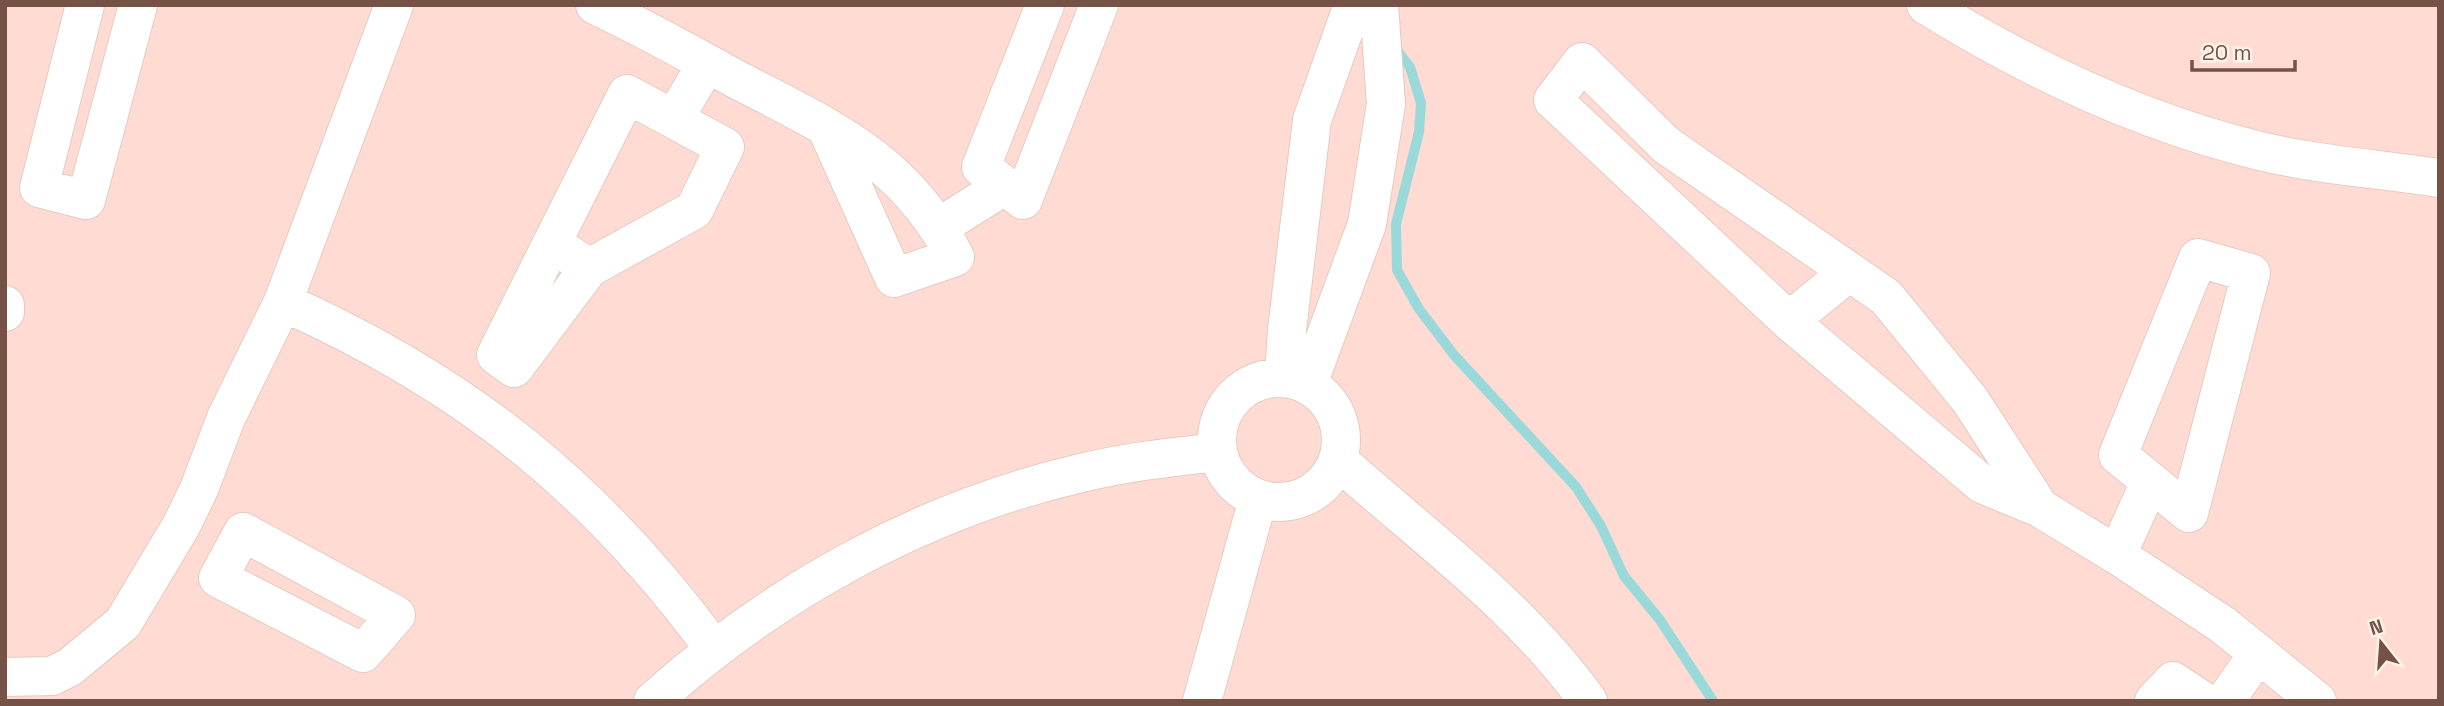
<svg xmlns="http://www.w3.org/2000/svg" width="2444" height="706" viewBox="0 0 2444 706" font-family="'Space Grotesk',sans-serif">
<rect width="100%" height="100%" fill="#feefe1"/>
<!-- commercial -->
<path fill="#ffdbd4" d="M5,5H2439V701H5Z"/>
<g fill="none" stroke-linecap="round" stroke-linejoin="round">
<!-- stream -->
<path stroke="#9ad9da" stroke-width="10" d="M1396,49L1410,67L1421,103L1419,132L1396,224L1397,270L1419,309L1454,355L1576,487L1601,526L1624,576L1660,620L1713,701"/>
<!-- street casing -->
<g stroke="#e4cbbf" stroke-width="40">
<path id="street" d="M85,5L39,188L86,200L138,5
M595,5C642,27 687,52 732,77C827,127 903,157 955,257L894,278L826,127
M1045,5L981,167L1023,200L1099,5
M627,94L725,147L694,210L589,268L552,243Z
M674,119L707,63
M939,227L1004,186
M552,243L496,355L514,368L589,268
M2198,258L2251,273L2189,513L2118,455Z
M283,302C466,384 595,487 714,649
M5,305V312
M1789,321L1849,272
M1284,377L1287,330L1312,120L1353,5
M1217 440a62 62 0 1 1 124 0a62 62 0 1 1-124 0Z
M1308,384L1367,224L1386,104L1379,5
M1339,461C1425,538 1520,606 1588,701
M2040,508L1970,400L1886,297L1666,145L1582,62L1553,100L1789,321L1982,484L2040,508L2117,555L2223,625L2317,701
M243,532L396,615L363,653L218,578Z
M2117,555L2150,482
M5,677L52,676L70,667L123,623L181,526L199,489L226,418L283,302L394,5
M653,701C774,592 922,510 1081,473C1126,462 1172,457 1217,452
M1202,701L1258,499
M2154,701L2173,681L2203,701
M2225,701L2258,654"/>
</g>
<!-- secondary casing -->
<g stroke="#eacbbc" stroke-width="40">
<path id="secondary" d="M1926,5C2029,69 2141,122 2260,151C2318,165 2380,169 2439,178"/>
</g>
<!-- street -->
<use href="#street" stroke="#fff" stroke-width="38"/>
<!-- secondary -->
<use href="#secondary" stroke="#fff" stroke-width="38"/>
</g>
<!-- border -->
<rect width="2444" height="706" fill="none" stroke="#765146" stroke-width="14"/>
<!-- north arrow -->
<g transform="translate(2381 643) rotate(343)" stroke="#fff3e8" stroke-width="5" paint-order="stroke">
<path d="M0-5L12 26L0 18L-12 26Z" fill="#765146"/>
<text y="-10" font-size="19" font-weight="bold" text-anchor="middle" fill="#765146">N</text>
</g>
<!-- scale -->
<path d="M2192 60v10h103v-10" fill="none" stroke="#765146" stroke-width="3.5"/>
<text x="2202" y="60" font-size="21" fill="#765146" stroke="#fff3e8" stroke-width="5" paint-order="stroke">20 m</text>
</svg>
